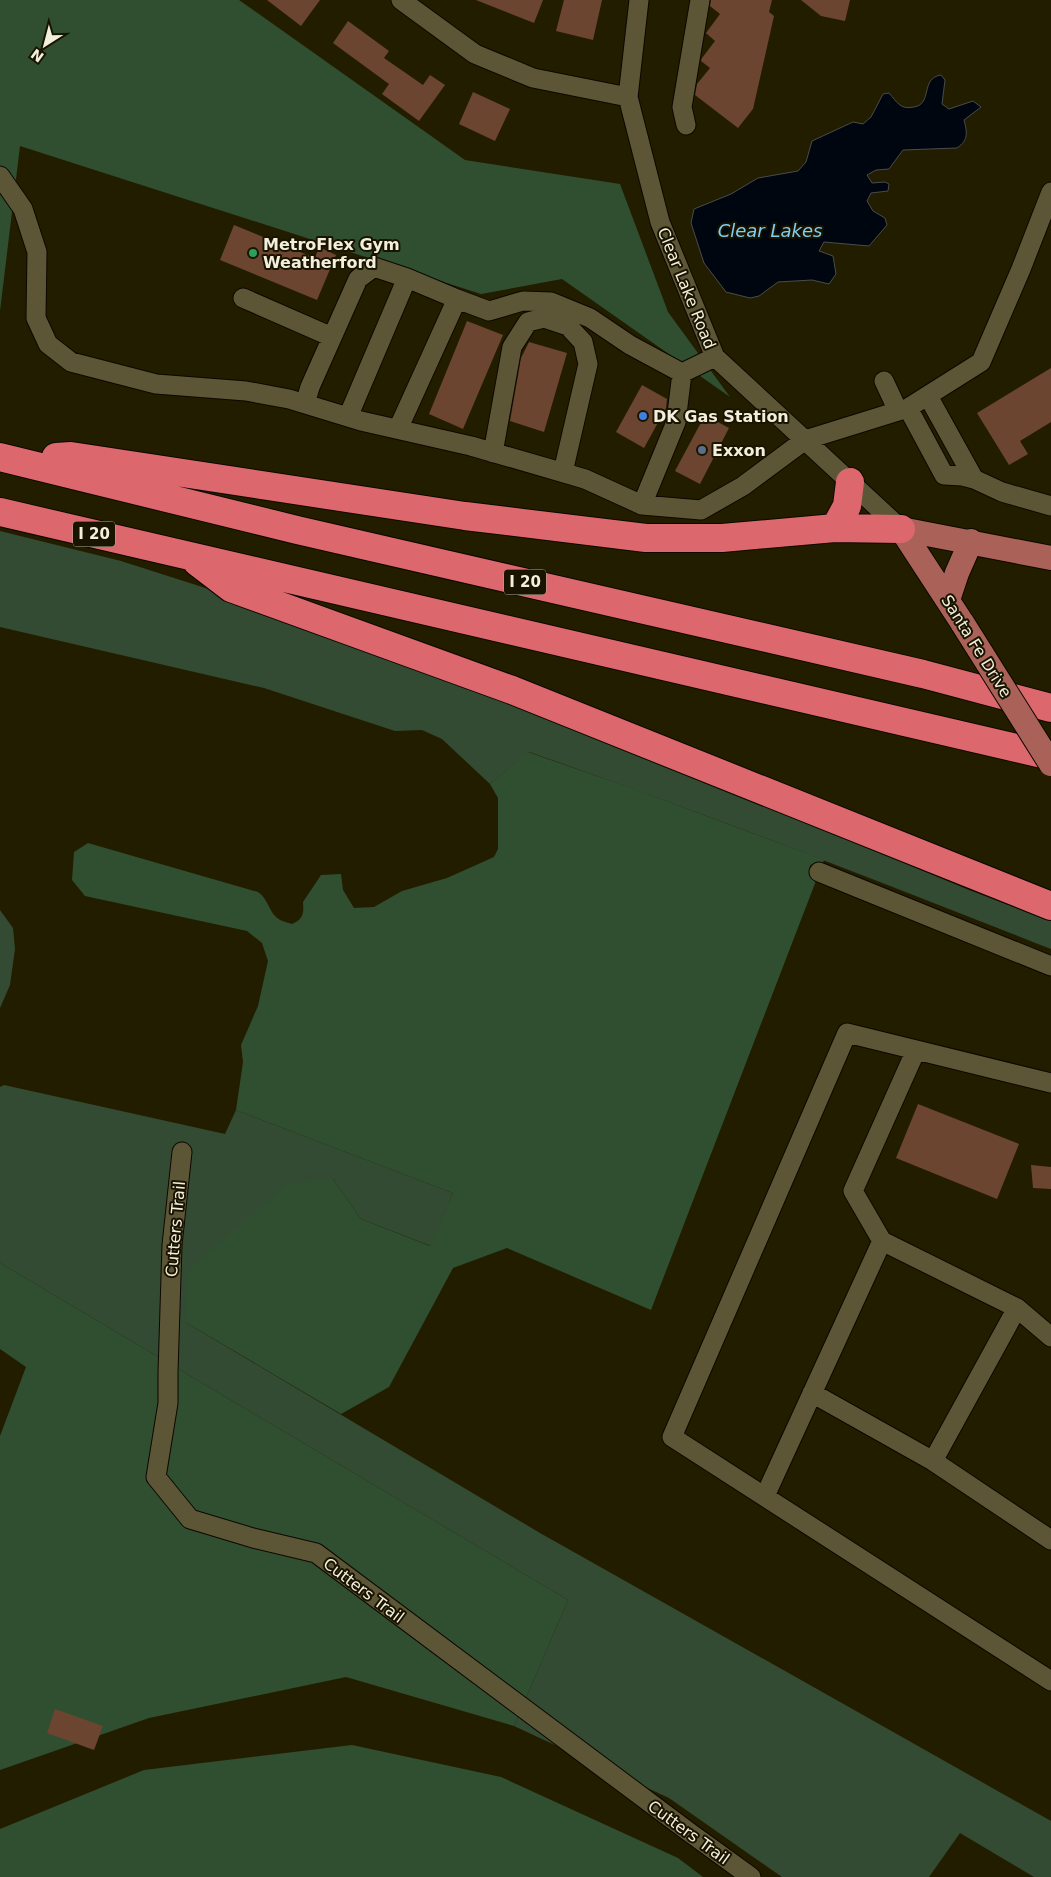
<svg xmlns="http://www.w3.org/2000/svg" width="1051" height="1877" viewBox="0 0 1051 1877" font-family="'DejaVu Sans',sans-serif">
<rect width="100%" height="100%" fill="#231d00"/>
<!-- green -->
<path fill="#334b33" d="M0,531L121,561L221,593L638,752L969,890L1051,921V949C878,881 705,813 529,752L490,784L442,739L422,730L395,731L264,688L0,627Z
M0,910L13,928L15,949L10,985L0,1008Z
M4,1085L225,1134L236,1110L453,1193L431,1246L361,1219L333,1179L185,1322L540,1533L1051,1821V1877H1034L960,1833L929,1877H782L669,1798L514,1726L568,1600L0,1263V1087Z"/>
<!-- forest -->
<path fill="#2f4f30" d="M0,0H239L465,160L620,184L668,312L730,397L562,279L481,294L20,146L0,311Z
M528,752L634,789L824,860L651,1310L507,1248L453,1268L389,1387L341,1414L185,1322L187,1271L287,1184L333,1179L361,1219L430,1246L453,1193L236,1110L243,1062L241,1045L258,1006L268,961L262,943L247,931L85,896L72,880L74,852L88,843L258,892C268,899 268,909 276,917C280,921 286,922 292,924C303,919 304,914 303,902L321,875L341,874L343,890L354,908L374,907L402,891L447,878L494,857L498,849V798L490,784Z
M0,1263L568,1600L514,1726L346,1677L149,1718L0,1770V1436L26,1367L0,1349Z
M352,1745L501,1777L678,1858L703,1877H0V1829L144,1770Z"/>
<!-- water -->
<path fill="#00060f" stroke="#494c4d" d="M941,75L945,80L942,104L949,109L973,101L981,107L964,120C967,132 969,140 957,148L903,150L889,169L876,170L867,175L872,183L885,182L889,184L888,191L871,193L867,201L873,211L885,218L887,225L869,246L824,242L819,251L833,256L836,274L829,284L812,280L778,282L759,296L750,298L726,292L704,263L691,223L694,209L731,194L758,178L798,171L806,162L812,141L853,122L863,124L871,117L883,94L889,93C897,102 900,110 914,107C933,104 920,78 941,75Z"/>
<!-- building -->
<path fill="#6b452f" d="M267,0H320L301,26Z
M476,0H543L534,23Z
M564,0H602L593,40L556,31Z
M711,0H772L769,12L774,16L753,109L738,128L695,95L697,84L710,68L701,61L702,58L715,41L706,33L720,14L710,6Z
M801,0H850L845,21L821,16Z
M348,21L389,51L384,58L423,85L430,75L445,85L419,121L382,94L389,84L333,43Z
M473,92L510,109L495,141L459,124Z
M234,225L315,258L319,247L336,255L317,300L220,260Z
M467,321L503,335L463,429L429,414Z
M529,342L567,353L544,432L510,421L521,358Z
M1051,368V422L1020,441L1028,454L1009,465L977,413Z
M642,385L667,399L666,408L644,448L616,432Z
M705,415L729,428L700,484L675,471Z
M918,1104L1019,1144L997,1199L896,1158Z
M1031,1165L1051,1167V1189L1033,1188Z
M55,1709L103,1726L94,1750L47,1733Z"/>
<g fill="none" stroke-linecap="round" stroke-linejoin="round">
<!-- minor casing -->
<g stroke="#0d0700" stroke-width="21">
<path id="minor" d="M401,0L475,54L533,78L628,97
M639,0L628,97L660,222L715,357L901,529
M686,125L682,107L700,0
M0,176L23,209L37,252L36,318L48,344L71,362L156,384L246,391L289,399L361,421L471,446L585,479L642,505L676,422L682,373L715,357
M243,298L332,337
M457,299L489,311L523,301L551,302L590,318L630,345L682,373
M884,381L898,411
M928,396L974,479
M305,404L310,387L358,279L374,267L407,278L348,417
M908,408L944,475L962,476L974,479L1002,492L1051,506
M398,429L457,299L407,278
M493,453L512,347L528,322L544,318L568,326L583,342L588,364L563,472
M642,505L701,510L743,486L805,440L908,408L981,362L1021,269L1051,192
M819,872L1051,966
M1051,1083L847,1033L672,1437L1051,1681
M182,1152L172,1245L168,1372V1403L156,1477L190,1519L253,1538L316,1553L689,1832L751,1877
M882,1241L853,1191L916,1050
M1017,1308L933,1461L1051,1540
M812,1393L933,1461
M765,1496L882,1241L1017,1308L1051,1337"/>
</g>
<!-- major casing -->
<g stroke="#0d0700" stroke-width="26">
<path id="major" d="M901,529L1051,558
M901,529L963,624
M948,600L957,573L971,541"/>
</g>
<!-- highway casing -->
<g stroke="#0d0700" stroke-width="30">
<path id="highway" d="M0,457L297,530L923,674L1051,708
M56,457L71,456L465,516L646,538H722L835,528L901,529
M0,512L1051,756
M835,528L847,506L850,482
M197,562L231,588L512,690L1051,906"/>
</g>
<!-- minor -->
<use href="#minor" stroke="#5d5636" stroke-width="19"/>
<!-- major -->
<use href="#major" stroke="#a96158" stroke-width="24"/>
<!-- highway -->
<use href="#highway" stroke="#dc686e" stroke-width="28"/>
<!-- major-bridge casing -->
<g stroke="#0d0700" stroke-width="26" stroke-linecap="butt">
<path id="major-bridge" d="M963,624L1051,764"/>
</g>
<!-- major-bridge -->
<use href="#major-bridge" stroke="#a96158" stroke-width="24"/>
</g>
<!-- markers -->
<circle fill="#2e9e5b" stroke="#191400" stroke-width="2" cx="253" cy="253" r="5"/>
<circle fill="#3f7fe0" stroke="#191400" stroke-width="2" cx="643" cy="416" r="5"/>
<circle fill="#5c6f8a" stroke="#191400" stroke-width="2" cx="702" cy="450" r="5"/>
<g text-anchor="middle" stroke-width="4" stroke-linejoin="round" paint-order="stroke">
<!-- shield labels -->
<g fill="#191400" stroke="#b2ad9b" stroke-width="1">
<rect x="73" y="521.5" width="42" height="25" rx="4"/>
<rect x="504" y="569.5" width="42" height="25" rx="4"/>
</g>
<g font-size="15" font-weight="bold" fill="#f3efdd">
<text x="94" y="539">I 20</text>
<text x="525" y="587">I 20</text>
</g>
<!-- poi labels -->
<g font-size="16" font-weight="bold" fill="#f3efdd" stroke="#191400" text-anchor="start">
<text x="263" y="250">MetroFlex Gym<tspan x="263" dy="18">Weatherford</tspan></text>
<text x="653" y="422">DK Gas Station</text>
<text x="712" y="456">Exxon</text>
</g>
<!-- street labels -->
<g font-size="16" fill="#f3efdd" stroke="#191400">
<text transform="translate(687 288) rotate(68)" y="6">Clear Lake Road</text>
<text transform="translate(977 646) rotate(58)" y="6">Santa Fe Drive</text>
<text transform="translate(175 1229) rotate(-85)" y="6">Cutters Trail</text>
<text transform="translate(364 1590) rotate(37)" y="6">Cutters Trail</text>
<text transform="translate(689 1832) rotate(36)" y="6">Cutters Trail</text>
</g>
<!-- water labels -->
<g font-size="18" font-style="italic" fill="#7fcff2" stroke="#191400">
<text x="770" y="237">Clear Lakes</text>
</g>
</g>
<!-- north arrow -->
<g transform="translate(45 45) rotate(216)" stroke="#191400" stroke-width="4" paint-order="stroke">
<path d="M0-4L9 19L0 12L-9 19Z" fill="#f3efdd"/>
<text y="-8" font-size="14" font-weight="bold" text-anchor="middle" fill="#f3efdd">N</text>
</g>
</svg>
